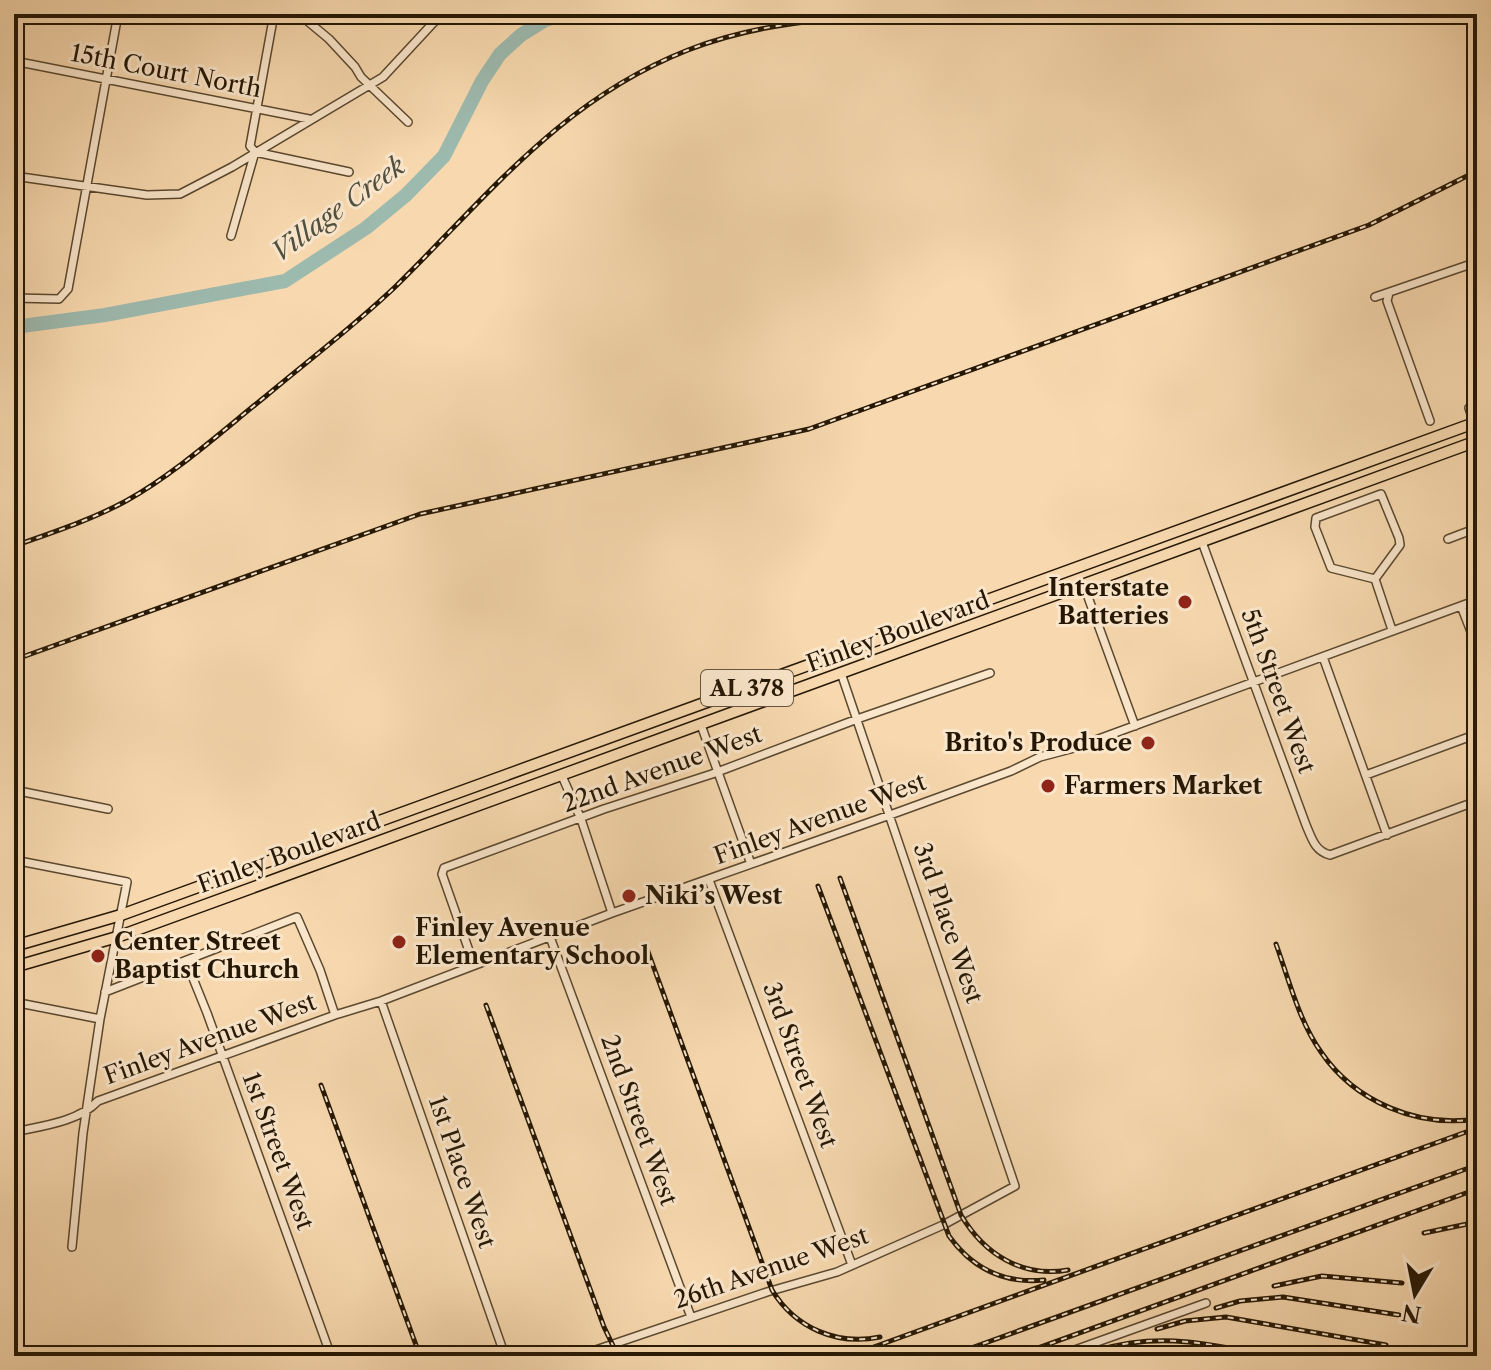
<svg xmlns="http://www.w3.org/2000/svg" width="1491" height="1370" viewBox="0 0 1491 1370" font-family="'Libre Caslon Text',serif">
<rect width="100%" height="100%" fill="#f8d9af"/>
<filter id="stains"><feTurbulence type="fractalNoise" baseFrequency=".0025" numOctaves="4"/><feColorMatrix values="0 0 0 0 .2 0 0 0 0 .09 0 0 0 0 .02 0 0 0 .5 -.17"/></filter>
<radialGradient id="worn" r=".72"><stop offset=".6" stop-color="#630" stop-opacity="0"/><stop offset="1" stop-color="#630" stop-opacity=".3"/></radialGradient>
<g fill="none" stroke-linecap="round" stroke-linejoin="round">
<!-- river -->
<path stroke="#9dbaaf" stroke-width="14" d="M14,327L105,315L285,281L366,228L406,195L444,156L482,81L500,54L521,35L545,20L566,14"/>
<!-- minor casing -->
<g stroke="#5a482f" stroke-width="10">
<path id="minor" d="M299,14L329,39L355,67L361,77L408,122
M14,61L309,119
M255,152L349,172
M14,176L147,195L180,194L232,167L383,77L434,22L447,14
M231,236L255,152L250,146L274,14
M1389,293L1387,301L1430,421
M1375,297L1477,262
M14,298L59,299L68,289L118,14
M1474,423L1469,408L1477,405
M1448,539L1477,528
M1202,542L1306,825C1312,839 1315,851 1330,855L1477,801
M1375,579L1400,545L1399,538L1381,494L1316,518L1315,527L1331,568L1375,579L1392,630
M1084,586L1135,726
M1461,606L1477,647
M1323,657L1387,835
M701,725L751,864
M1366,775L1477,734
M562,776L581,819L612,913
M14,790L108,809
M14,860L127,882L100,1019L83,1133L72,1247
M709,880L852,1265
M550,937L691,1317
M186,961L207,1013L331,1356
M474,965L442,874L444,868L604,809L712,774L860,718L990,673
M105,992L297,917L320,970L335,1015
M381,1001L505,1356
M14,1002L100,1019
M14,1132C42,1126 78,1122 98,1101L335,1015L381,1001L612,913L890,815L1011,771L1040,757L1074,748L1477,600
M578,1356L767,1292L837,1272L943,1225L1015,1186L841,673
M1058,1356L1206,1303"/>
</g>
<!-- primary casing -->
<g stroke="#251704" stroke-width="13">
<path id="primary" d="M14,946L121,915L1477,422
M14,967L117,937L1477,441"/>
</g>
<!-- minor -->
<use href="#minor" stroke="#fae6cb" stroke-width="7"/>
<!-- primary -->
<use href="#primary" stroke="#f8d9af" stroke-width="10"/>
<!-- rail casing -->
<g stroke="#251704" stroke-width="5">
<path id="rail" d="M14,546C51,533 91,520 126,501C176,473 221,432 266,396C309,360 354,326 395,287C489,195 561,100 688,50C796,8 914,17 1028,14
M14,660L420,514L809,429L1369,225L1477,171
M840,878L961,1215C984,1254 1022,1278 1068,1270
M818,886L949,1236C972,1268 1004,1284 1044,1280
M1276,944C1289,980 1299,1021 1321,1052C1355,1102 1418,1128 1477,1119
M647,949L772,1290C795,1328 837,1346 880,1337
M486,1005L604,1327L618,1356
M321,1085L420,1356
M1424,1233L1477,1222
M1274,1286L1322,1276L1402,1283
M1216,1308L1240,1301L1283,1297L1399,1315
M1157,1329L1185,1321L1226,1317L1386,1345
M1099,1350C1162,1331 1211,1345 1274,1356
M849,1356L1477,1128
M949,1356L1477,1165
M1016,1356L1477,1189"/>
</g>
<!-- rail -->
<use href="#rail" stroke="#fae6cb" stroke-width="2" stroke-dasharray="6" stroke-linecap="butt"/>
</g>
<!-- markers -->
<g fill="#8f2418" stroke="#fae6cb" stroke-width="3">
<circle cx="1185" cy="602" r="8"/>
<circle cx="1148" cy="743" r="8"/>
<circle cx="1048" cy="786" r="8"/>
<circle cx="629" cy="896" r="8"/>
<circle cx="399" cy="942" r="8"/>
<circle cx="98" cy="956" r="8"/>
</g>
<g text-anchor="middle" stroke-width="6" stroke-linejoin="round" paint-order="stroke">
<!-- shield labels -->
<rect fill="#fae6cb" stroke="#655540" stroke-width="2" x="701" y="670" width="92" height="36" rx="6"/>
<g font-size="22" font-weight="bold" fill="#251704">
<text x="747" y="696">AL 378</text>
</g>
<!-- street labels -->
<g font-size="24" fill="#251704" stroke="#fae6cb">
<text transform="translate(166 71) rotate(11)" y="8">15th Court North</text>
<text transform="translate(898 632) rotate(-20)" y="8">Finley Boulevard</text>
<text transform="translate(1278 691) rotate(70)" y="8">5th Street West</text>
<text transform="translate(662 769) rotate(-20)" y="8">22nd Avenue West</text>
<text transform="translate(820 819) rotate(-20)" y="8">Finley Avenue West</text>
<text transform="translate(289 853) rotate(-20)" y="8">Finley Boulevard</text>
<text transform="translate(948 923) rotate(71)" y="8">3rd Place West</text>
<text transform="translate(210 1039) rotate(-20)" y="8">Finley Avenue West</text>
<text transform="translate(800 1065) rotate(70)" y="8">3rd Street West</text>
<text transform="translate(639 1120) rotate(70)" y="8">2nd Street West</text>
<text transform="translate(278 1151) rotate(70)" y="8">1st Street West</text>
<text transform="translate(462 1172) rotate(71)" y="8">1st Place West</text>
<text transform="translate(771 1268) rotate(-19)" y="8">26th Avenue West</text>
</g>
<!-- poi labels -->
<g font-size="24" font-weight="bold" fill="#251704" stroke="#fae6cb" text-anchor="start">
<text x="1169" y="596" text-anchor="end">Interstate<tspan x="1169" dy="28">Batteries</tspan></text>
<text x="1132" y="751" text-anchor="end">Brito's Produce</text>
<text x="1064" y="794">Farmers Market</text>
<text x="645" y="904">Niki’s West</text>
<text x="415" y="936">Finley Avenue<tspan x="415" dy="28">Elementary School</tspan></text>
<text x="114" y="950">Center Street<tspan x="114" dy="28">Baptist Church</tspan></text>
</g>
<!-- water labels -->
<g font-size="26" font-style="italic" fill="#4f5040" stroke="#fae6cb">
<text transform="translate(338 209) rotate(-36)" y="9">Village Creek</text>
</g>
</g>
<!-- margin -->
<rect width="1491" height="1370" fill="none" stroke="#f8d9af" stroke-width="48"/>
<rect x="16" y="16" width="1459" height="1338" fill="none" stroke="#251704" stroke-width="4"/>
<rect x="24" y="24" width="1443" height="1322" fill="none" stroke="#251704" stroke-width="2"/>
<!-- north arrow -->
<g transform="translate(1415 1294) rotate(190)" stroke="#fae6cb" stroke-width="6" paint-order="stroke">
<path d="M0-6L14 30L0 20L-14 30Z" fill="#251704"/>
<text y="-12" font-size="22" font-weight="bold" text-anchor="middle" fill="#251704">N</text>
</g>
<rect width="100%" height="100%" filter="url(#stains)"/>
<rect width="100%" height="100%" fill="url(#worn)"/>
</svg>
